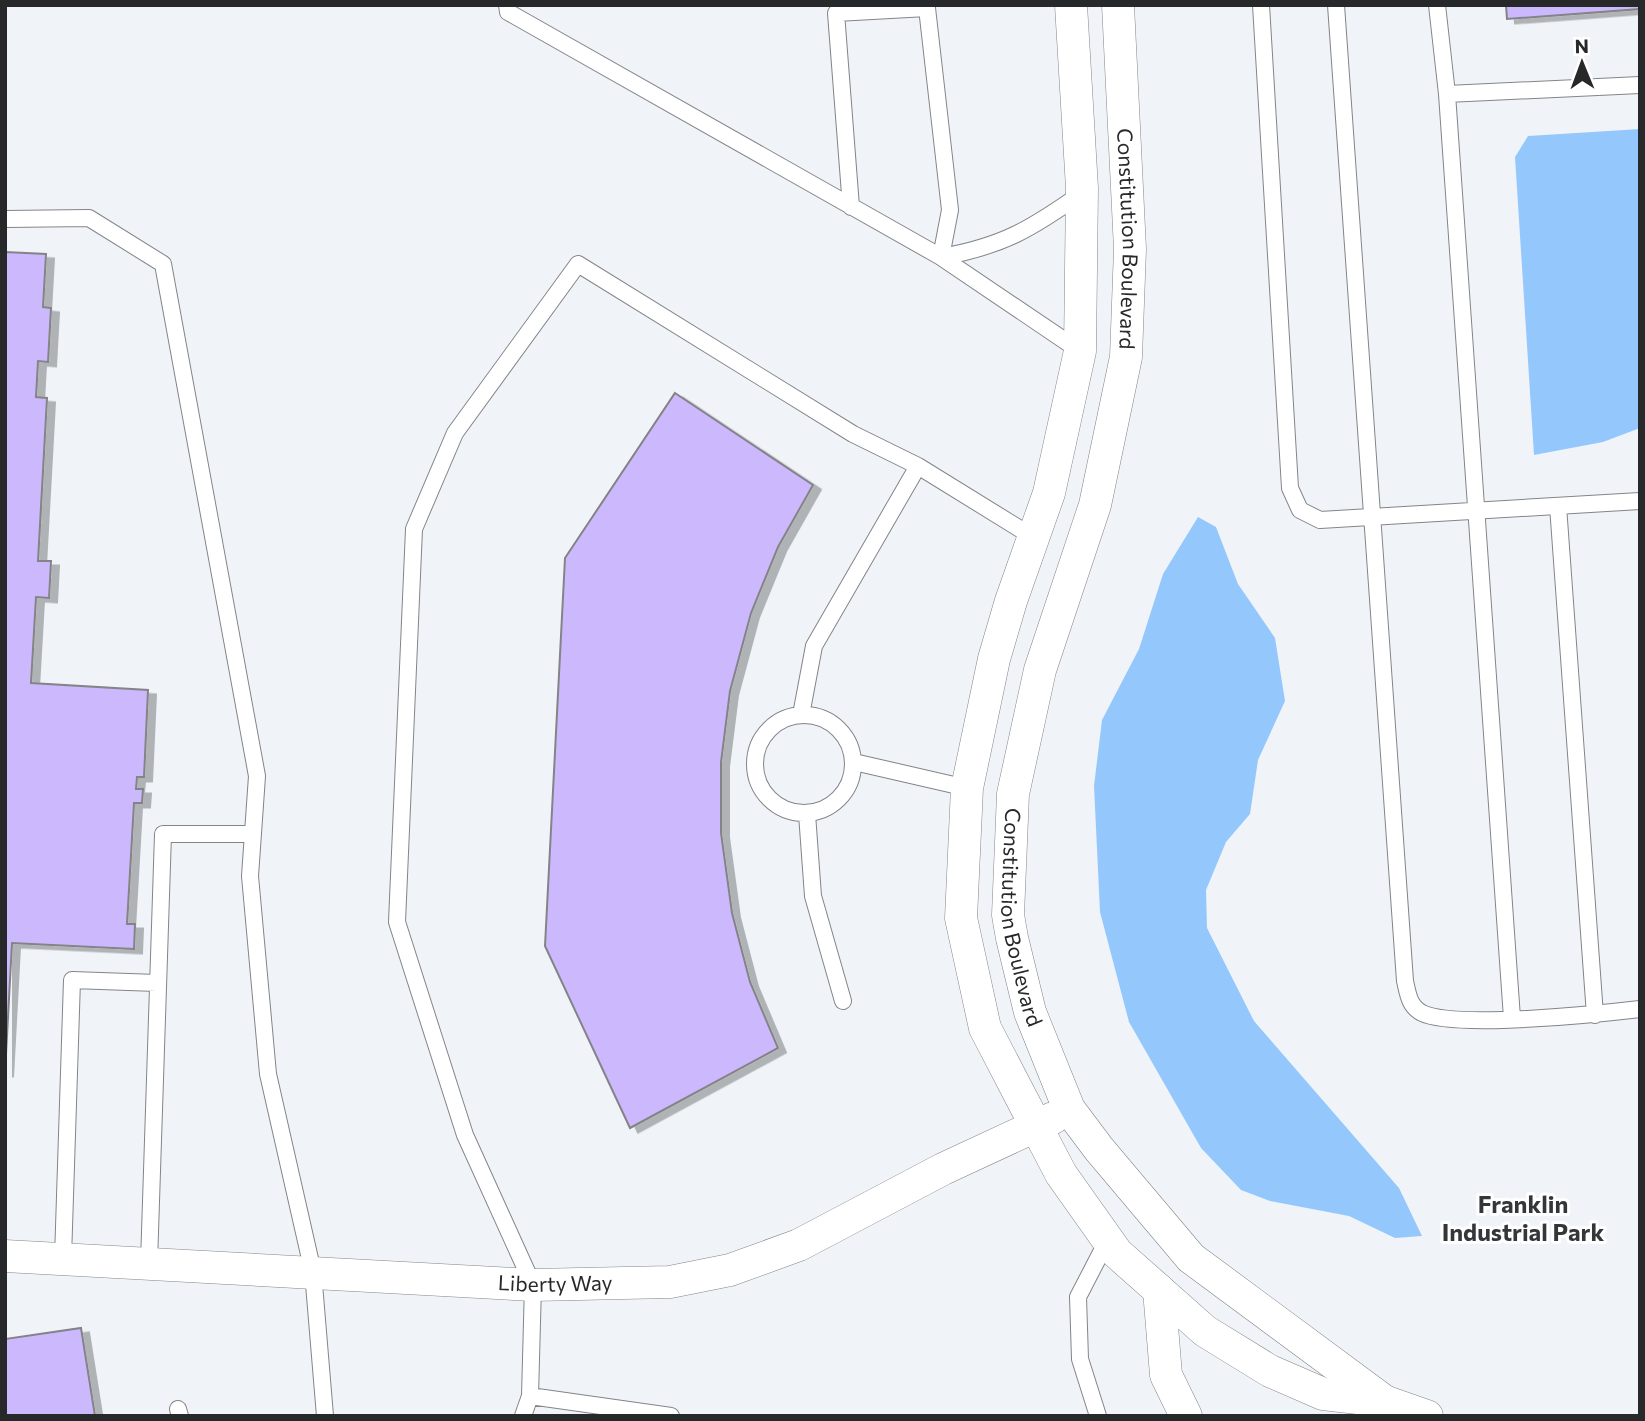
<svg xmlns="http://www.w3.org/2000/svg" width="1645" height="1421" viewBox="0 0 1645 1421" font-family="Commissioner,sans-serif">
<defs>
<filter id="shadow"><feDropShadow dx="8" dy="4.5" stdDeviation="0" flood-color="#0004"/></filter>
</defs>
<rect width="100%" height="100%" fill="#f0f4f8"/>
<!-- green -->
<path fill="#94c8fc" d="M1640,129V428L1603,442L1534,455L1515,157L1528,136Z
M1198,517L1216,527L1238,584L1275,638L1285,701L1258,760L1250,814L1226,842L1206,890L1207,928L1254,1021L1399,1188L1422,1236L1395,1238L1349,1216L1270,1201L1241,1190L1201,1148L1129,1022L1100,912L1094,786L1102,720L1139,649L1163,574Z"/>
<!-- building -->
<path fill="#ccb9fd" stroke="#848388" stroke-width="2" filter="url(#shadow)" d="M1506,5H1640V9L1507,19Z
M5,252L46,254L43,307L51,308L48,362L38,361L36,397L47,398L38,561H51L49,598L36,597L31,683L148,690L144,777H137L136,789H143L142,803H134L127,924H135L134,949L12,943L5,1073Z
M675,393L813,485L778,547L751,613L730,691L721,762V833L732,913L750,982L778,1048L630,1128L545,946L565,558Z
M81,1328L95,1416H5V1339Z"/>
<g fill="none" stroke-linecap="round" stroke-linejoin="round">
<!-- lane casing -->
<g stroke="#828588" stroke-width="18">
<path id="lane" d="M507,5L508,12L941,257L1080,351
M1261,5L1290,488L1300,510L1320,520L1640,501
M1336,5L1405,981C1408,994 1409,1006 1422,1013C1455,1029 1598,1014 1640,1009
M1437,5L1447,94L1640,85
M1447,94L1512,1018
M851,207L836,13L927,8L950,210L941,257C1003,246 1031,229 1082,193
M5,219L89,218L163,264L257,776L250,876L268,1074L313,1272L325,1416
M1558,506L1595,1015
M755 764a49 49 0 1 1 98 0a49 49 0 1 1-98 0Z
M801,715L814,646L918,466
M854,762L967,788
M807,814L813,896L843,1001
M63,1258L72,980L157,983
M149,1263L163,834H253
M530,1396L671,1416
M178,1409L180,1416
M523,1416L530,1396L533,1285L465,1135L397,922L414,529L455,433L578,264L853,434L918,466L1033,537
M1098,1416L1080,1359L1078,1297L1108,1239"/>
</g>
<!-- street casing -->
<g stroke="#828588" stroke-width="33">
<g id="street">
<path d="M1071,5L1082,188L1080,351L1049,493L1011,601L994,659L967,788L961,918L985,1028L1061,1174L1117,1253L1205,1331L1270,1371L1323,1394L1384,1401L1427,1416"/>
<path id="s1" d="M1118,5L1130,249L1126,357L1095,505L1040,670L1013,794L1008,915L1012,938L1030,1012L1069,1109L1099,1149L1191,1258L1383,1400"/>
<path id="s2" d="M5,1256L533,1285L670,1282L730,1270L799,1245L943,1169L1053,1118"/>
<path d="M1159,1290L1166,1375L1186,1416"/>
</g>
</g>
<!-- lane -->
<use href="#lane" stroke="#fff" stroke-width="16"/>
<!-- street -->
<use href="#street" stroke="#fff" stroke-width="32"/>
</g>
<g text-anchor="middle" stroke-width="6" stroke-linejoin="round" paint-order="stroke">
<!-- street labels -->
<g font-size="21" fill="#272829" stroke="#fff">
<text dy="7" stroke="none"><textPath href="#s1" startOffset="234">Constitution Boulevard</textPath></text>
<text dy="7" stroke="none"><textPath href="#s1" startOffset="929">Constitution Boulevard</textPath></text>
<text dy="7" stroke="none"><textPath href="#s2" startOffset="551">Liberty Way</textPath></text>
</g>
<!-- quarter labels -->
<g font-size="24" font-weight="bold" fill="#34373a" stroke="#fff">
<text x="1523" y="1213">Franklin<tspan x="1523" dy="28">Industrial Park</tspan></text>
</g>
</g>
<!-- border -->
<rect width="1645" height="1421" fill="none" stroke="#272829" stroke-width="14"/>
<!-- north arrow -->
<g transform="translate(1582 63) rotate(359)" stroke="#ffffff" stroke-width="5" paint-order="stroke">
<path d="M0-5L12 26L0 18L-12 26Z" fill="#272829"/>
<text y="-10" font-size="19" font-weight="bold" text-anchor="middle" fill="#272829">N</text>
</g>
</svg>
